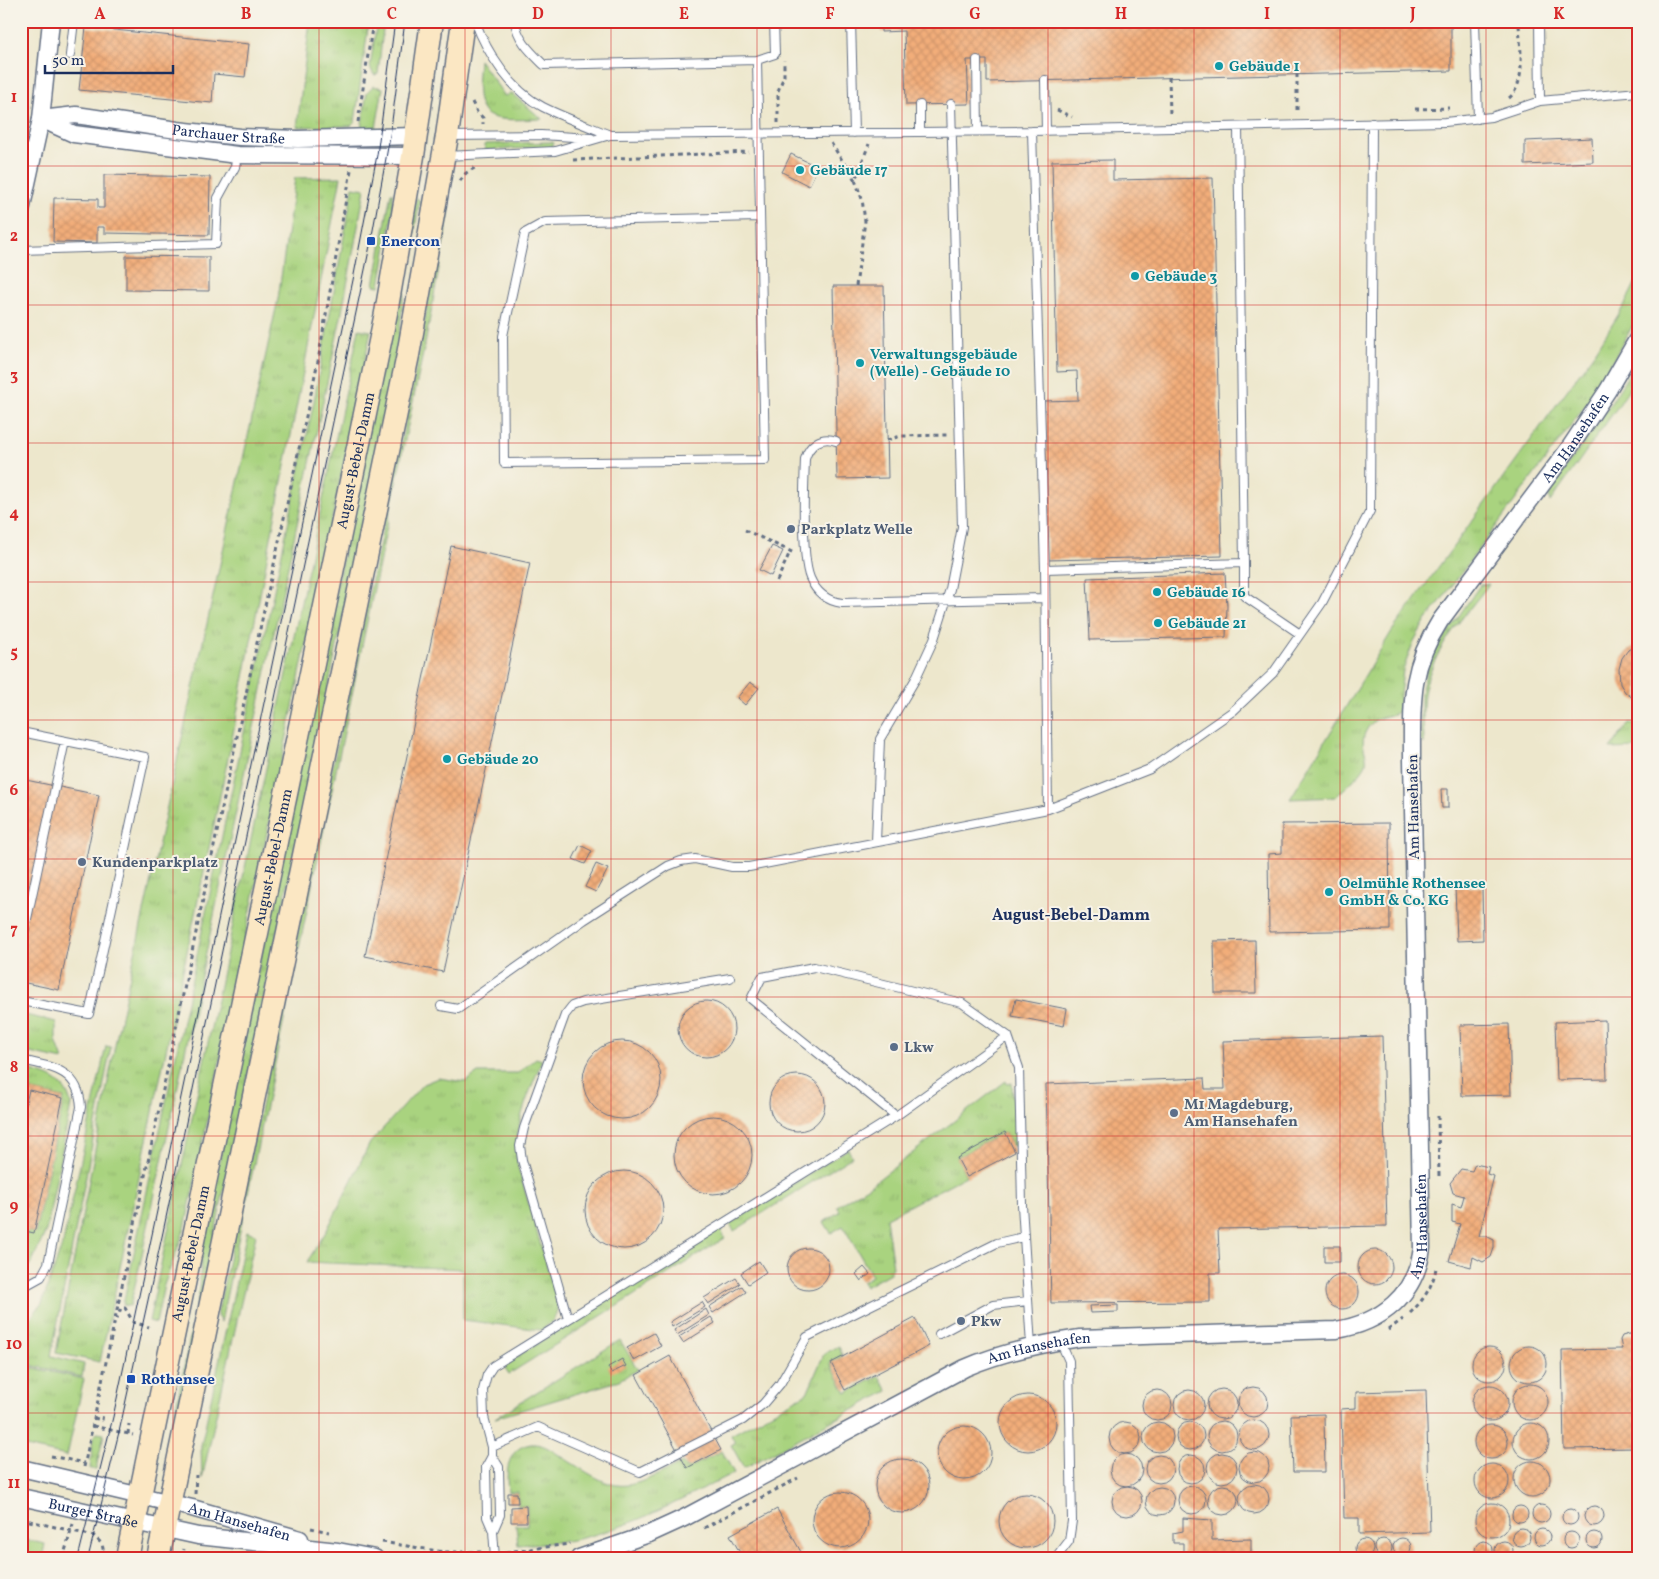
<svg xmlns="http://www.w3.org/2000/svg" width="1659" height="1579" viewBox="0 0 1659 1579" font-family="Vollkorn,serif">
<defs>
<pattern id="grass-tufts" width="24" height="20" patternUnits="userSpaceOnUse" patternTransform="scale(1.25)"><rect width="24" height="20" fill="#a9d37f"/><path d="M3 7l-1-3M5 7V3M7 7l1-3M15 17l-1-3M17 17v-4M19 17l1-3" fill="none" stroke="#91b570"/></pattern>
<pattern id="building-cross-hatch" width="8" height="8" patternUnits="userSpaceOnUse" patternTransform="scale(1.25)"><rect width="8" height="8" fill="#f2ad79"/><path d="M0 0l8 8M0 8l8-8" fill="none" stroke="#cf956b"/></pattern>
</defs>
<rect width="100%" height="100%" fill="#f7f3e8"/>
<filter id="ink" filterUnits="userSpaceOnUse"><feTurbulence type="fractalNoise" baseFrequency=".02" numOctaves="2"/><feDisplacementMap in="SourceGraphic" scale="10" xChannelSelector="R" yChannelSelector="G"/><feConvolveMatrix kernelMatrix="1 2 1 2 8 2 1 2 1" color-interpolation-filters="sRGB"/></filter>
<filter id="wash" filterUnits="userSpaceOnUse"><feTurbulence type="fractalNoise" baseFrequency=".0096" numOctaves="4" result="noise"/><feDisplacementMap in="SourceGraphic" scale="20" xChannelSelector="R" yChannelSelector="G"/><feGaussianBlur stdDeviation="1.12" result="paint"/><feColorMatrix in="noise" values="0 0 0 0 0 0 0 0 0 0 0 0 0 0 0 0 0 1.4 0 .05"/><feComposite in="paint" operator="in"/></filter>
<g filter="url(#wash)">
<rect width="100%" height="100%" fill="#ede7cc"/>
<!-- grass -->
<path fill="url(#grass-tufts)" stroke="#62816e" d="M310,21H369L355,122L351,126L297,127Z
M377,21H384L378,74L374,75L370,67Z
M479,60L505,96L511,93L542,119C484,121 473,123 479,60Z
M373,86L383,88L376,128L361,129L367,92Z
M552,142L554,143L552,147L485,150V144Z
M341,177L231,744L100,1362L56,1353L117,1035L278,299L295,178Z
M353,187L365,189L341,317L140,1264L130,1306L123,1305L314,401Z
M391,193H393V211L380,286L374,285Z
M416,198L420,200L406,277L396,362L173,1435H170L198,1300L203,1241Z
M446,204L450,208L426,339L221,1322L217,1316L411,395Z
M1638,278V316L1594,394L1423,625L1413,643L1403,670L1398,712C1390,717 1380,716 1373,722C1353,741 1371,754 1365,766C1359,777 1344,788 1336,797L1290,799L1392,631L1597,349L1625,304Z
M359,329L371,331L185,1228L164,1285L156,1323L149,1321Z
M1638,359V374L1619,405L1550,502L1548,492L1601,419Z
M1489,584C1464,617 1431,651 1424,694C1422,710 1424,728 1424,744L1421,741V693L1430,658L1480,585Z
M1629,723L1638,725L1637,748L1610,749Z
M21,1014L56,1022V1041L63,1060L21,1051Z
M106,1046L111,1047L51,1356L84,1364L82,1377L21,1363V1331L42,1303L63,1243Z
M536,1058L542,1060C529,1095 511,1129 518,1167L557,1301C559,1316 552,1323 541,1330L463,1320V1269L307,1262L327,1230L370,1143L423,1084L438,1078L465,1082L478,1073H518Z
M21,1069C44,1074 66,1078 71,1105L46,1231L31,1264L21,1272V1231L35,1233L64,1098L29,1090L21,1091Z
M1006,1081L1007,1084L1012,1083L1017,1145L1013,1146L1005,1132L957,1157L966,1176L886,1218L893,1267L890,1273L865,1287L862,1282L872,1276L843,1226L831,1233L824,1222L840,1211L837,1206L875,1182Z
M848,1149L852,1157L734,1231L730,1224Z
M720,1229L725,1238L509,1374L503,1365Z
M247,1231L256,1235L202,1479L201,1446Z
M620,1340L638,1370L615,1382L495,1418Z
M839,1346L842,1356L830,1363L846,1393L879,1376L888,1391L744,1468L731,1445L735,1443L731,1435L807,1393L824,1354Z
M21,1365L84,1379L67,1456L21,1446Z
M97,1433L104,1434L96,1469H90L93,1437Z
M531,1444C542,1443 550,1449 559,1455C620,1493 617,1495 682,1463L687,1469L722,1451L734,1473C685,1498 636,1525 582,1538C562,1543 539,1543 518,1545L516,1525H527V1506H518V1492H508C506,1472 506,1448 531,1444Z
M21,1539L45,1544L42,1558H21Z"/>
<g id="blocks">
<!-- building -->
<path fill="url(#building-cross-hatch)" d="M881,21H1451V71L987,82V60H967L969,104L906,105L904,31L881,32Z
M86,27L249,44L245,77L214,74L212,103L79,90Z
M1592,138L1593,162L1525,165V141Z
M791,154L818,167L809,186L782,172Z
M1113,160V180L1213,178L1222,556L1047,560L1044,401L1078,400L1077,371L1057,372L1052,161Z
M104,175L210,177L209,235L104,233V227H97V243L53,242L54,198L98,199V208H104Z
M126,256L209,257V291L126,290Z
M833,286H884L888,478L837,479Z
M451,546L530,563L443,972L365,956Z
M772,546L783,551L771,576L759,570Z
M1225,573L1227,606L1226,637L1090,640L1087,578Z
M1638,644V702L1625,692L1620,684L1619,669L1622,658L1628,650Z
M750,682L759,688L745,705L737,698Z
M21,779L99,795L59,990L21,982Z
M1441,789H1448V808H1442Z
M1389,823L1390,930L1269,932L1268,854L1282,853V824Z
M580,845L592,851L585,864L573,859Z
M596,864L608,869L596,892L585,887Z
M1455,887H1482L1483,940L1457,941Z
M1255,940L1256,993H1215L1214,941Z
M1016,999L1067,1009L1064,1026L1012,1016Z
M678 1029a28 28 0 1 1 56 0a28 28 0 1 1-56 0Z
M1605,1020L1607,1079L1557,1080L1555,1022Z
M1509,1024L1511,1095L1462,1096L1460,1025Z
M1382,1036L1387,1226L1218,1229L1220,1273H1210V1302L1051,1303L1046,1084L1204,1078L1205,1089H1225L1223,1041Z
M583 1080a39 39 0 1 1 78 0a39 39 0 1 1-78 0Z
M769 1103a28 28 0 1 1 56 0a28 28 0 1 1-56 0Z
M29,1090L63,1098L34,1233L21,1230V1124Z
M674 1155a39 39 0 1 1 78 0a39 39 0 1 1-78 0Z
M1005,1132L1015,1152L967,1177L957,1158Z
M1475,1164L1489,1167L1487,1174L1494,1176L1479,1236H1486L1494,1240V1248L1491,1257L1483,1262L1473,1257L1471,1267L1449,1261L1460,1224L1452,1222V1204L1461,1207L1464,1196L1453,1193L1450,1183L1461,1169L1472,1171Z
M585 1210a39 39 0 1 1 78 0a39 39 0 1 1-78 0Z
M1324,1246H1340V1262H1324Z
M787 1269a21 21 0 1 1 42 0a21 21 0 1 1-42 0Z
M1358 1267a17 17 0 1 1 34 0a17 17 0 1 1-34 0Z
M759,1261L766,1272L748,1284L741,1273Z
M864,1267L870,1274L861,1281L856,1274Z
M1325 1292a17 17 0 1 1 34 0a17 17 0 1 1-34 0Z
M736,1278L740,1284L708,1304L704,1298Z
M742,1286L746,1292L713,1313L709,1307Z
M702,1302L705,1307L672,1327L670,1322Z
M1118,1305V1312L1090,1313L1089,1306Z
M706,1309L709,1315L677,1335L674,1330Z
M711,1317L715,1323L683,1343L679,1337Z
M915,1318L929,1346L845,1390L831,1363Z
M654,1333L661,1346L634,1361L627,1348Z
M1629,1334L1638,1335V1448L1564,1449L1562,1350L1622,1349L1620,1340L1622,1336Z
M1511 1364a18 18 0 1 1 36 0a18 18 0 1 1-36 0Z
M1472 1364a17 17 0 1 1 34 0a17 17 0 1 1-34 0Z
M670,1356L721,1450L687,1468L636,1375Z
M622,1359L626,1366L611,1373L608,1367Z
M1512 1402a18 18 0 1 1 36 0a18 18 0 1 1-36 0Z
M1472 1403a18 18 0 1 1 36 0a18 18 0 1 1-36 0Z
M1238 1402a15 15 0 1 1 30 0a15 15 0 1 1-30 0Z
M1207 1404a15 15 0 1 1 30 0a15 15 0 1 1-30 0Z
M1142 1405a15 15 0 1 1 30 0a15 15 0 1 1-30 0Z
M1426,1390L1430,1532L1359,1534V1518H1344L1341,1409L1356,1408V1392Z
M1174 1405a15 15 0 1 1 30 0a15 15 0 1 1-30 0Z
M1000 1423a28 28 0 1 1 56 0a28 28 0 1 1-56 0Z
M1324,1414L1325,1472H1293L1291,1415Z
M1239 1435a15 15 0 1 1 30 0a15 15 0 1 1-30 0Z
M1207 1436a15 15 0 1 1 30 0a15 15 0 1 1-30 0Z
M1176 1436a14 14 0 1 1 28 0a14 14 0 1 1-28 0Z
M1109 1438a16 16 0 1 1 32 0a16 16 0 1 1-32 0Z
M1143 1437a15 15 0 1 1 30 0a15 15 0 1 1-30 0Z
M1513 1441a18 18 0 1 1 36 0a18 18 0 1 1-36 0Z
M1474 1442a17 17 0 1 1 34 0a17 17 0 1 1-34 0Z
M937 1453a27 27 0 1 1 54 0a27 27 0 1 1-54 0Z
M1239 1467a15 15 0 1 1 30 0a15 15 0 1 1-30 0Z
M1207 1468a15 15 0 1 1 30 0a15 15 0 1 1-30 0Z
M1110 1470a16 16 0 1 1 32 0a16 16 0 1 1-32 0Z
M1177 1469a14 14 0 1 1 28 0a14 14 0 1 1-28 0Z
M1145 1469a14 14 0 1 1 28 0a14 14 0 1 1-28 0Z
M875 1486a27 27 0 1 1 54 0a27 27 0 1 1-54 0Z
M1514 1479a18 18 0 1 1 36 0a18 18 0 1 1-36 0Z
M1475 1481a17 17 0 1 1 34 0a17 17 0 1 1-34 0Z
M1239 1499a15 15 0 1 1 30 0a15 15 0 1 1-30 0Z
M1208 1500a15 15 0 1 1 30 0a15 15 0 1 1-30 0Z
M1178 1500a14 14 0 1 1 28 0a14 14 0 1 1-28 0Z
M1112 1501a15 15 0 1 1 30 0a15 15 0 1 1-30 0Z
M1146 1501a14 14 0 1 1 28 0a14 14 0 1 1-28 0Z
M812 1520a28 28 0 1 1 56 0a28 28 0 1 1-56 0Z
M508,1493H517L518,1503H508Z
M999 1521a27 27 0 1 1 54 0a27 27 0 1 1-54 0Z
M1475 1520a17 17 0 1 1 34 0a17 17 0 1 1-34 0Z
M1532 1514a9 9 0 1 1 18 0a9 9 0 1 1-18 0Z
M1512 1514a8 8 0 1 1 16 0a8 8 0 1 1-16 0Z
M526,1506L527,1522H511V1507Z
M1584 1516a10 10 0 1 1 20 0a10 10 0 1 1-20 0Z
M777,1509L801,1552L789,1558H743L730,1535Z
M1562 1517a8 8 0 1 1 16 0a8 8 0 1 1-16 0Z
M1183,1518L1212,1520V1540L1251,1539V1558H1183V1543H1173V1533L1183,1531Z
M1512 1537a9 9 0 1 1 18 0a9 9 0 1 1-18 0Z
M1534 1537a8 8 0 1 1 16 0a8 8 0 1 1-16 0Z
M1586 1540a8 8 0 1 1 16 0a8 8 0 1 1-16 0Z
M1563 1540a8 8 0 1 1 16 0a8 8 0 1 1-16 0Z
M1393 1547a9 9 0 1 1 18 0a9 9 0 1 1-18 0Z
M1355 1548a9 9 0 1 1 18 0a9 9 0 1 1-18 0Z
M1374 1548a9 9 0 1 1 18 0a9 9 0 1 1-18 0Z
M1495 1550a9 9 0 1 1 18 0a9 9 0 1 1-18 0Z
M1475 1550a9 9 0 1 1 18 0a9 9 0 1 1-18 0Z"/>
</g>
</g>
<g filter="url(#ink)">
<use href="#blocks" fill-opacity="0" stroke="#646f84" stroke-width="1"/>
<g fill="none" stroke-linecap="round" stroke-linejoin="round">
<!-- service casing -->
<g stroke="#646f84" stroke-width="10">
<path id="service" d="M475,21C487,53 511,91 543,107C565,118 588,126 610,135
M515,21C517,40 532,53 544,65L757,60L775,54L774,21
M851,21L854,133
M1475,21L1478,119
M1539,21L1540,101
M70,55L74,21
M757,60L765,460L504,463L503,336L525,233L545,222L759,217
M977,60L978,131
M1045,80L1046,131
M920,105V132
M1032,131L1045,569L1048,809
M450,136L541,135L591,138
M446,156L555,151L610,135L1032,131L1445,122L1491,117L1540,101L1638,92
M21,250L216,244L218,198L235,167L237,155
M836,441C821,435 809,445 805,459C804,484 801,557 810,578C816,592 827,601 842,603L1045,598
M1244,563V596L1300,634
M1045,569L1244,563L1238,127
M21,732L145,757L89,1014L21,1001
M876,842L880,739L915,680L934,639L950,589L962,527L951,104
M21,947L65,741
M441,1006L458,1009L584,920L668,866L681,861L695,859L732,867H749L1048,809L1150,769L1233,711L1273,673L1322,603L1370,511L1372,123
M21,1060C51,1067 79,1069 81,1107L48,1264L41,1277L21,1288
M896,1116L751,999L762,977L814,967L962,1003L1008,1036L1019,1068L1022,1205L1031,1346
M568,1319L522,1160L520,1146L524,1128L565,1015L572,1006L583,1002L730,978
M939,1334L993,1305L1028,1301
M492,1447L538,1427L640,1472L743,1420L763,1404L780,1384L807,1337L997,1243L1023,1237
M492,1456L499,1467L500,1515L493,1531
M495,1558L493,1531L487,1517L486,1467L492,1456V1447L484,1417L483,1390L487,1375L493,1366L896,1116L1008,1036
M1056,1558L1069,1541L1072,1521L1069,1361L1060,1341"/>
</g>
<!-- minor casing -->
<g stroke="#646f84" stroke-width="19">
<g id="minor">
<path id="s1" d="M41,119L76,115L177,130L240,137L298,139L416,136"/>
<path d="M41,119L74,134L237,155L413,156"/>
<path d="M21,211L41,119L51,21"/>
<path id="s2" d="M21,1468L192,1508L300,1539"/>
<path id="s3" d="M21,1497L198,1536L338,1551L375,1558"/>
<path id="s4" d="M579,1558L649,1534L684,1518L965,1368C1002,1352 1040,1344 1080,1338L1336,1330C1381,1323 1416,1295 1422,1248L1412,760C1412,705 1409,669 1440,621L1570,447L1608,390L1638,338"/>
</g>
</g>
<!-- secondary casing -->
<g stroke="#646f84" stroke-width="25">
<g id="secondary">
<path id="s5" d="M127,1558L386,313L413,156L432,21"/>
<path d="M158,1558L408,355L447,136L463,21"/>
</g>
</g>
<!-- path -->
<path stroke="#646f84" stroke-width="3" stroke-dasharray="4 4" stroke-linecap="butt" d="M1297,74V112
M1169,77L1170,115
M1509,98C1528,82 1519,44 1519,21
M472,102L477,112L483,118V124
M1415,109L1449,108
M1057,110L1072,117
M358,122L373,21
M778,123V91L784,76V60
M831,143L855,180
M573,160L749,152
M460,181L466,173L476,167
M856,286L865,221L862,199L855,180L869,144
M887,440L901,436L948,435
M745,530L794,553
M777,581L790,552
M1438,1116L1439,1177
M1410,1313C1423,1301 1433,1286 1436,1268
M115,1317L117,1318L121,1308H125L133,1322L149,1327
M1388,1330L1403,1319
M94,1418L102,1420L103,1413
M93,1426L133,1435
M128,1434L129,1424
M51,1456L84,1463
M84,1467L247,689L318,361L351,170
M195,1494L196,1475
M21,1519L94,1536L102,1544L105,1558
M311,1528L329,1532
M704,1528L798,1478
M382,1542L444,1552H483
M506,1552L570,1544
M63,1558L73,1524
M182,1558L184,1549"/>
<!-- service -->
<use href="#service" stroke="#fff" stroke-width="8"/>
<!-- minor -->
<use href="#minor" stroke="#fff" stroke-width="16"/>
<!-- secondary -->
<use href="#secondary" stroke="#fbe7c3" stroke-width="22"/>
<!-- tram -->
<path stroke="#1b2f5e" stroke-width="1" d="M78,1558L113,1417L153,1230L353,280L377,155L395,21
M88,1558L119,1432L163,1232L371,241L390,136L405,21"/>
</g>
</g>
<!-- grid -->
<path fill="none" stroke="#d62828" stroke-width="1" stroke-opacity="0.55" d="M173,21V1558M319,21V1558M465,21V1558M611,21V1558M757,21V1558M902,21V1558M1048,21V1558M1194,21V1558M1340,21V1558M1486,21V1558M21,166H1638M21,305H1638M21,443H1638M21,582H1638M21,720H1638M21,859H1638M21,997H1638M21,1136H1638M21,1274H1638M21,1413H1638"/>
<!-- markers -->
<g fill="#0f9aa8" stroke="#f7f3e8" stroke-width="2">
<circle cx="1219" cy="66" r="5"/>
<circle cx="800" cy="170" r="5"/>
<circle cx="1135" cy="276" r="5"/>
<circle cx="860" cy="363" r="5"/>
<circle cx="1157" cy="592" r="5"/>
<circle cx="1158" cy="623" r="5"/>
<circle cx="447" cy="759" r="5"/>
<circle cx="1329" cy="892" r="5"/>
</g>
<g fill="#1a4fb4" stroke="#f7f3e8" stroke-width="2">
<rect x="366" y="236" width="10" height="10" rx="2.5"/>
<rect x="126" y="1374" width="10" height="10" rx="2.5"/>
</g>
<g fill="#5c6f8a" stroke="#f7f3e8" stroke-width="2">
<circle cx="791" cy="529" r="5"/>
<circle cx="82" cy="862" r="5"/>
<circle cx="894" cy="1047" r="5"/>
<circle cx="1174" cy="1113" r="5"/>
<circle cx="961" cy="1321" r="5"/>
</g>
<g text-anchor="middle" stroke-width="4" stroke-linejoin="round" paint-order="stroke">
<!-- culture labels -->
<g font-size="15" font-weight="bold" fill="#0d838f" stroke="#f7f3e8" text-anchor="start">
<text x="1229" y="71">Gebäude 1</text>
<text x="810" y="175">Gebäude 17</text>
<text x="1145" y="281">Gebäude 3</text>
<text x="870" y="359">Verwaltungsgebäude<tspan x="870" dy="17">(Welle) - Gebäude 10</tspan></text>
<text x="1167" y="597">Gebäude 16</text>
<text x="1168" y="628">Gebäude 21</text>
<text x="457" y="764">Gebäude 20</text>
<text x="1339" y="888">Oelmühle Rothensee<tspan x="1339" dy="17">GmbH &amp; Co. KG</tspan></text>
</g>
<!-- street labels -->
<g font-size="15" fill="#1b2f5e" stroke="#f7f3e8">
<text dy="5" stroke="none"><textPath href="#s1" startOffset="189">Parchauer Straße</textPath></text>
<text dy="5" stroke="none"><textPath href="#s4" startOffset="1795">Am Hansehafen</textPath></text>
<text dy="5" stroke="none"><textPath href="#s5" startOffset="1121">August-Bebel-Damm</textPath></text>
<text transform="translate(1413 807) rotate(-91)" y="5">Am Hansehafen</text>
<text dy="5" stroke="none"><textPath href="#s5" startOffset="716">August-Bebel-Damm</textPath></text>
<text dy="5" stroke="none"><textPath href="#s4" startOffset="956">Am Hansehafen</textPath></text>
<text dy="5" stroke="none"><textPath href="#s5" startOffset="311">August-Bebel-Damm</textPath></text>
<text dy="5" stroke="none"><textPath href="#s4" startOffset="508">Am Hansehafen</textPath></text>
<text dy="5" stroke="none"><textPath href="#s3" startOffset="74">Burger Straße</textPath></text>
<text dy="5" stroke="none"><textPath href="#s2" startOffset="225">Am Hansehafen</textPath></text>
</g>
<!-- transit labels -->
<g font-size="15" font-weight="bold" fill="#164399" stroke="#f7f3e8" text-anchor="start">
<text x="381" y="246">Enercon</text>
<text x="141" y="1384">Rothensee</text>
</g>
<!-- service labels -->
<g font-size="15" font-weight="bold" fill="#4e5e75" stroke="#f7f3e8" text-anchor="start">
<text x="801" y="534">Parkplatz Welle</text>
<text x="92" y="867">Kundenparkplatz</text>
<text x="904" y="1052">Lkw</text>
<text x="1184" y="1109">M1 Magdeburg,<tspan x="1184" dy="17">Am Hansehafen</tspan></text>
<text x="971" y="1326">Pkw</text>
</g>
<!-- neighbourhood labels -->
<g font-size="16" font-weight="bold" fill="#1b2f5e" stroke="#f7f3e8">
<text x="1071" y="920">August-Bebel-Damm</text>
</g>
</g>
<!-- margin -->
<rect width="1659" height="1579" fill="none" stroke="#f7f3e8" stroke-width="55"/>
<!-- scale -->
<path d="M45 65v8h128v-8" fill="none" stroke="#1b2f5e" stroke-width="2.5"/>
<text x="52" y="65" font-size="15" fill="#1b2f5e" stroke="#f7f3e8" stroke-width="4" paint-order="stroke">50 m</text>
<rect x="28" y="28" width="1604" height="1524" fill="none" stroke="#d62828" stroke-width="2"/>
<g font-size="16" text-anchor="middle" font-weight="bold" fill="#d62828">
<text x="100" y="19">A</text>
<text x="246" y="19">B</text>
<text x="392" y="19">C</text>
<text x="538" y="19">D</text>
<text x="684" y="19">E</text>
<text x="830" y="19">F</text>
<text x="975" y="19">G</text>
<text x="1121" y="19">H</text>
<text x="1267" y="19">I</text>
<text x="1413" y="19">J</text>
<text x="1559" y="19">K</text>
<text x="14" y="102">1</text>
<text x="14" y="241">2</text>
<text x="14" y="380">3</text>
<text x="14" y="518">4</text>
<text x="14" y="657">5</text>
<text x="14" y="795">6</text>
<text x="14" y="934">7</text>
<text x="14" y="1072">8</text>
<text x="14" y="1211">9</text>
<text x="14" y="1349">10</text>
<text x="14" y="1488">11</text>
</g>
</svg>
